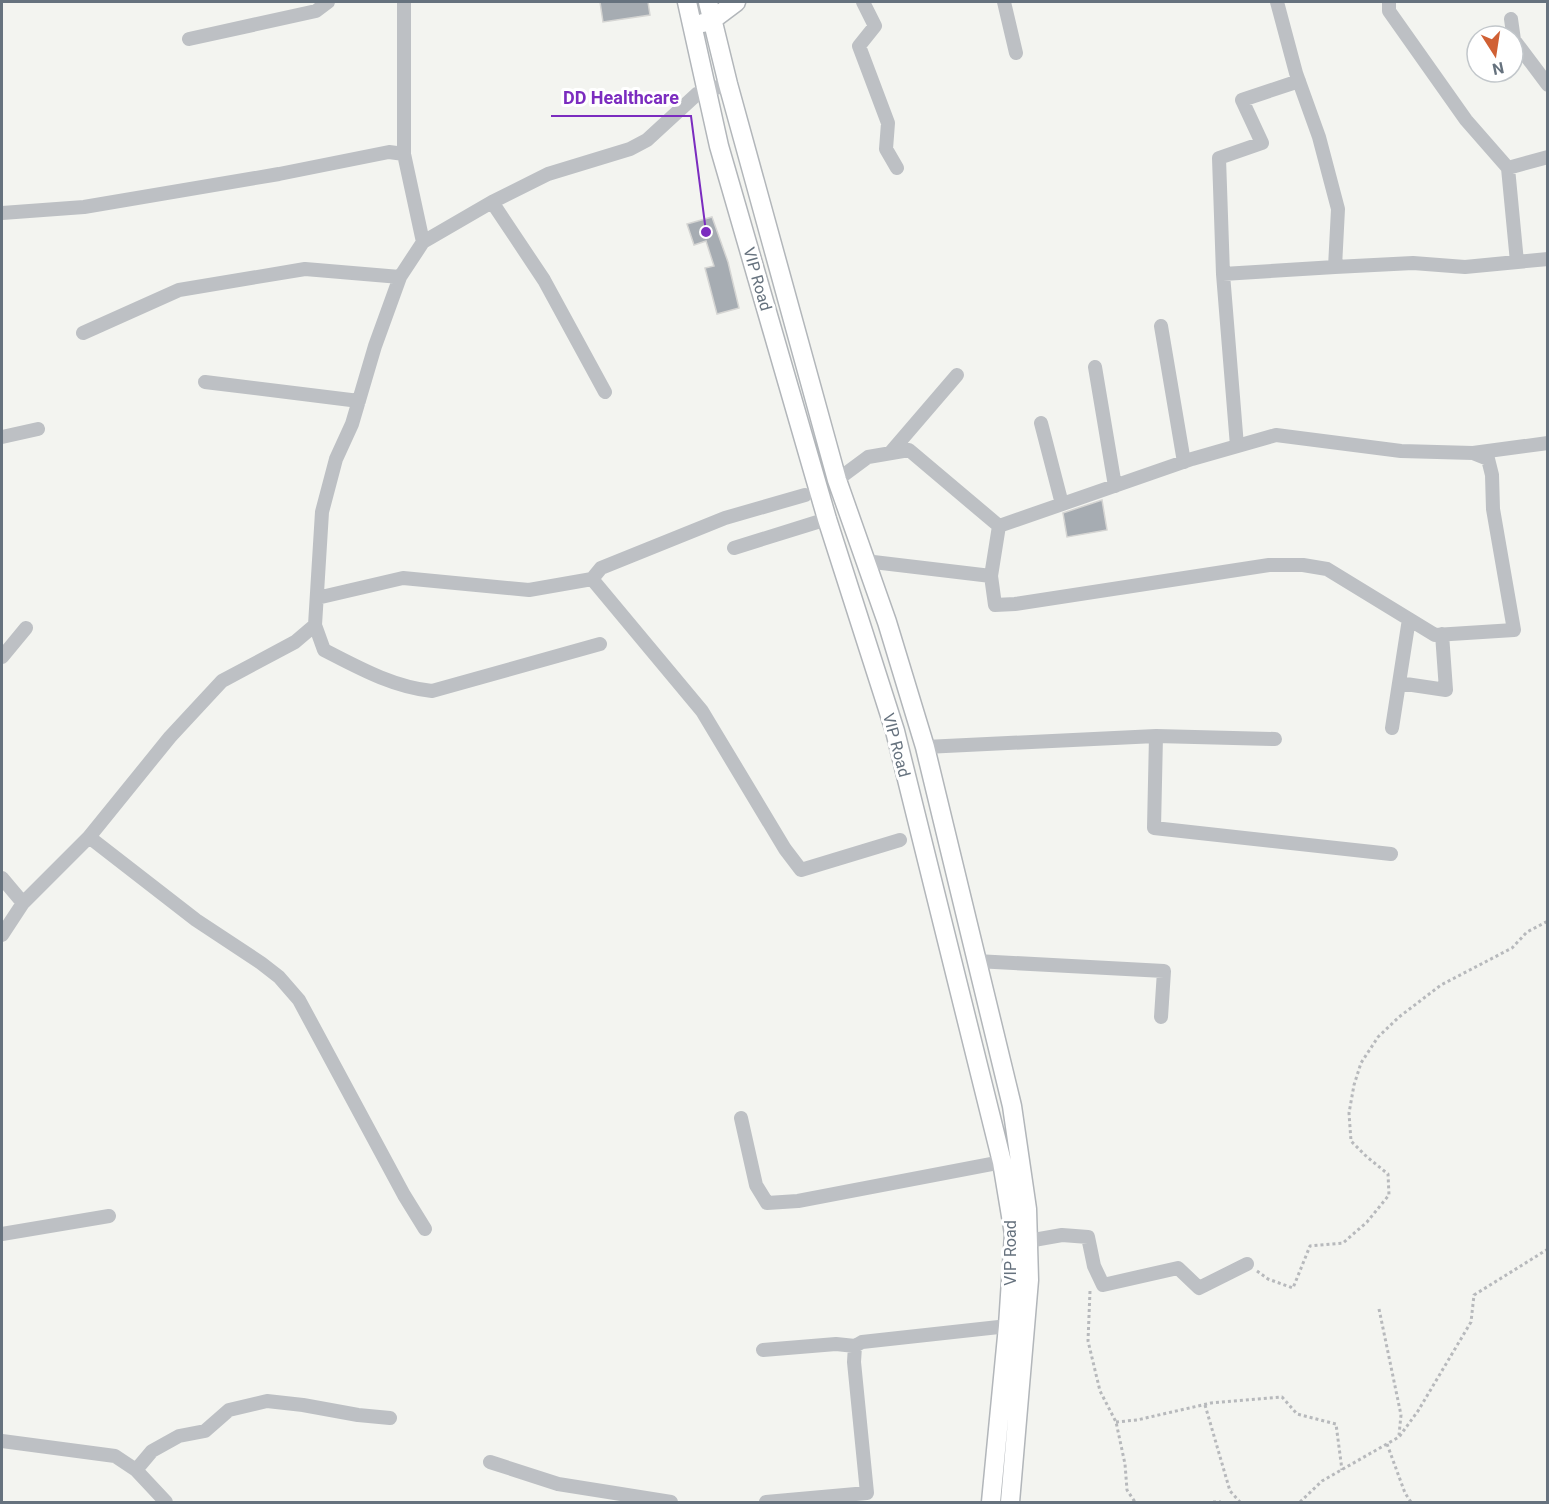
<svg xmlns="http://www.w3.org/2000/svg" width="1549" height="1504" viewBox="0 0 1549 1504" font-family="Roboto,sans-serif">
<rect width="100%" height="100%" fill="#f3f4f0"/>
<!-- building -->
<path fill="#a6acb2" stroke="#d5d5d3" stroke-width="1.5" d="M600,2H648L650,15L603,22Z
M712,217L728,262L739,308L717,314L705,268L714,266L706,241L694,245L687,224Z
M1102,500L1107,530L1067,537L1063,513Z"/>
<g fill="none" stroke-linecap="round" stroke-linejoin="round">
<!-- secondary casing -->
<g stroke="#b2b6ba" stroke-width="21">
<path id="secondary" d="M687,2L719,146L827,519L895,731L1002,1162L1014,1234L1008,1326L991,1502
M708,2L728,84L837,480L887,622L925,747L1012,1106L1027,1209L1029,1280L1010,1502
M703,23L712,20L736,2"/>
</g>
<!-- path -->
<path stroke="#b7b9bc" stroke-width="3" stroke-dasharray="3 3" stroke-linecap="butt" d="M1257,1271L1268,1279L1293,1288L1310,1246L1343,1243L1367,1222L1389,1195L1388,1174L1367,1157L1351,1141L1349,1113L1354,1085L1361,1063L1378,1037L1399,1017L1441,985L1512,948L1527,932L1548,921
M1090,1291L1088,1341L1100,1391L1116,1422L1125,1464L1127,1490L1135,1502
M1379,1309L1401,1415L1399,1435
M1205,1405L1230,1491L1240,1502
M1116,1422L1137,1420L1211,1403L1282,1397L1297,1414L1336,1424L1342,1470
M1387,1444L1405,1493L1411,1502
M1213,1502H1221
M1300,1502L1322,1481L1399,1437L1418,1411L1471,1322L1474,1295L1548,1249"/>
<!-- minor -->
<path stroke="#bdc0c4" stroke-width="14" d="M404,2V154
M863,2L875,26L859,46L888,123L886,149L897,168
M1004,2L1016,53
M1277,2L1296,73L1319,137L1338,209L1335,267L1413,263L1465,267L1548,259
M1389,2V11L1466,120L1508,168L1517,262
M1511,19L1514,40L1548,85
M189,39L316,11L328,2
M1299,81L1242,100L1262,143L1219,158L1223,274L1335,267
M1508,168L1548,157
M492,202L544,280L605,392
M2,213L84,207L279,174L389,152L404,154L423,242
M1223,274L1237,446
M1161,326L1184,462
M83,333L179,290L305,269L400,277
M1095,367L1115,486
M205,382L359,401
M1041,423L1062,504
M2,437L38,429
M890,453L957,375
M837,480L868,457L909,450L999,526
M734,548L827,519
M865,561L991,576L999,526L1192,459L1276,435L1401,451L1473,453L1548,443
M991,576L995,605L1015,604L1269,565H1303L1327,569L1435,635L1514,630L1493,509L1492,475L1488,459L1473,453
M592,579L702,711L785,849L801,870L900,840
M317,598L403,578L529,590L592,579L601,568L725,518L805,495
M315,625L324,650C359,668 393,687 432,691L600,644
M2,657L26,628
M1399,683L1446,690L1442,634
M1392,728L1409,619
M1156,736L1275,739
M925,747L1156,736L1154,828L1391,854
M89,837L196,920L261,963L279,977L299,1000L404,1195L425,1229
M2,878L23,903
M2,935L23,903L89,837L170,737L222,681L295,642L315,625L322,512L336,459L352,424L375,346L400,277L423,242L492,202L548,174L630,149L647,140L697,94L728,84
M976,961L1164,971L1161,1017
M741,1118L756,1185L767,1203L798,1201L1002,1162
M2,1234L109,1216
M1028,1241L1062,1235L1088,1237L1094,1266L1103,1285L1178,1268L1199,1288L1247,1264
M763,1350L836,1344L855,1346
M2,1441L115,1456L136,1470L166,1502
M490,1462L558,1484L671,1502
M136,1470L152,1451L179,1436L205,1431L229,1410L267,1401L303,1405L358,1415L390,1418
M766,1502L867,1493L854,1362L855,1346L862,1342L1008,1326"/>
<!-- secondary -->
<use href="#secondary" stroke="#fff" stroke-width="18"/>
</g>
<g text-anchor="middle" stroke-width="6" stroke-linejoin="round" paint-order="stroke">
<!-- street labels -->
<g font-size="16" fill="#66727e" stroke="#fff">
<text transform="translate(758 279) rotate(74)" y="6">VIP Road</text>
<text transform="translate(897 745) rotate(75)" y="6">VIP Road</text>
<text transform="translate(1010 1253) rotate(-90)" y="6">VIP Road</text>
</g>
</g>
<!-- callouts -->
<path fill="none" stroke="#7b2cbf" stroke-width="2" d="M706 232L691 116H551"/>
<circle fill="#7b2cbf" stroke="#fff" stroke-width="2" cx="706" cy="232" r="6"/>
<g font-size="18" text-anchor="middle" font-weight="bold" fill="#7b2cbf" stroke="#fff" stroke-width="6" stroke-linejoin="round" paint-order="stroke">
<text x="621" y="104">DD Healthcare</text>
</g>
<!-- border -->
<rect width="1549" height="1504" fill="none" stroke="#66727e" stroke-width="6"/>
<!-- north arrow -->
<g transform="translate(1495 54) rotate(168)"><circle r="28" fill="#ffffff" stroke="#c2c7cb" stroke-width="1.5"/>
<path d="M0-4.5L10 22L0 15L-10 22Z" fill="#d06034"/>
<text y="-9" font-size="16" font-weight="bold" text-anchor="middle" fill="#66727e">N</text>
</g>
</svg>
